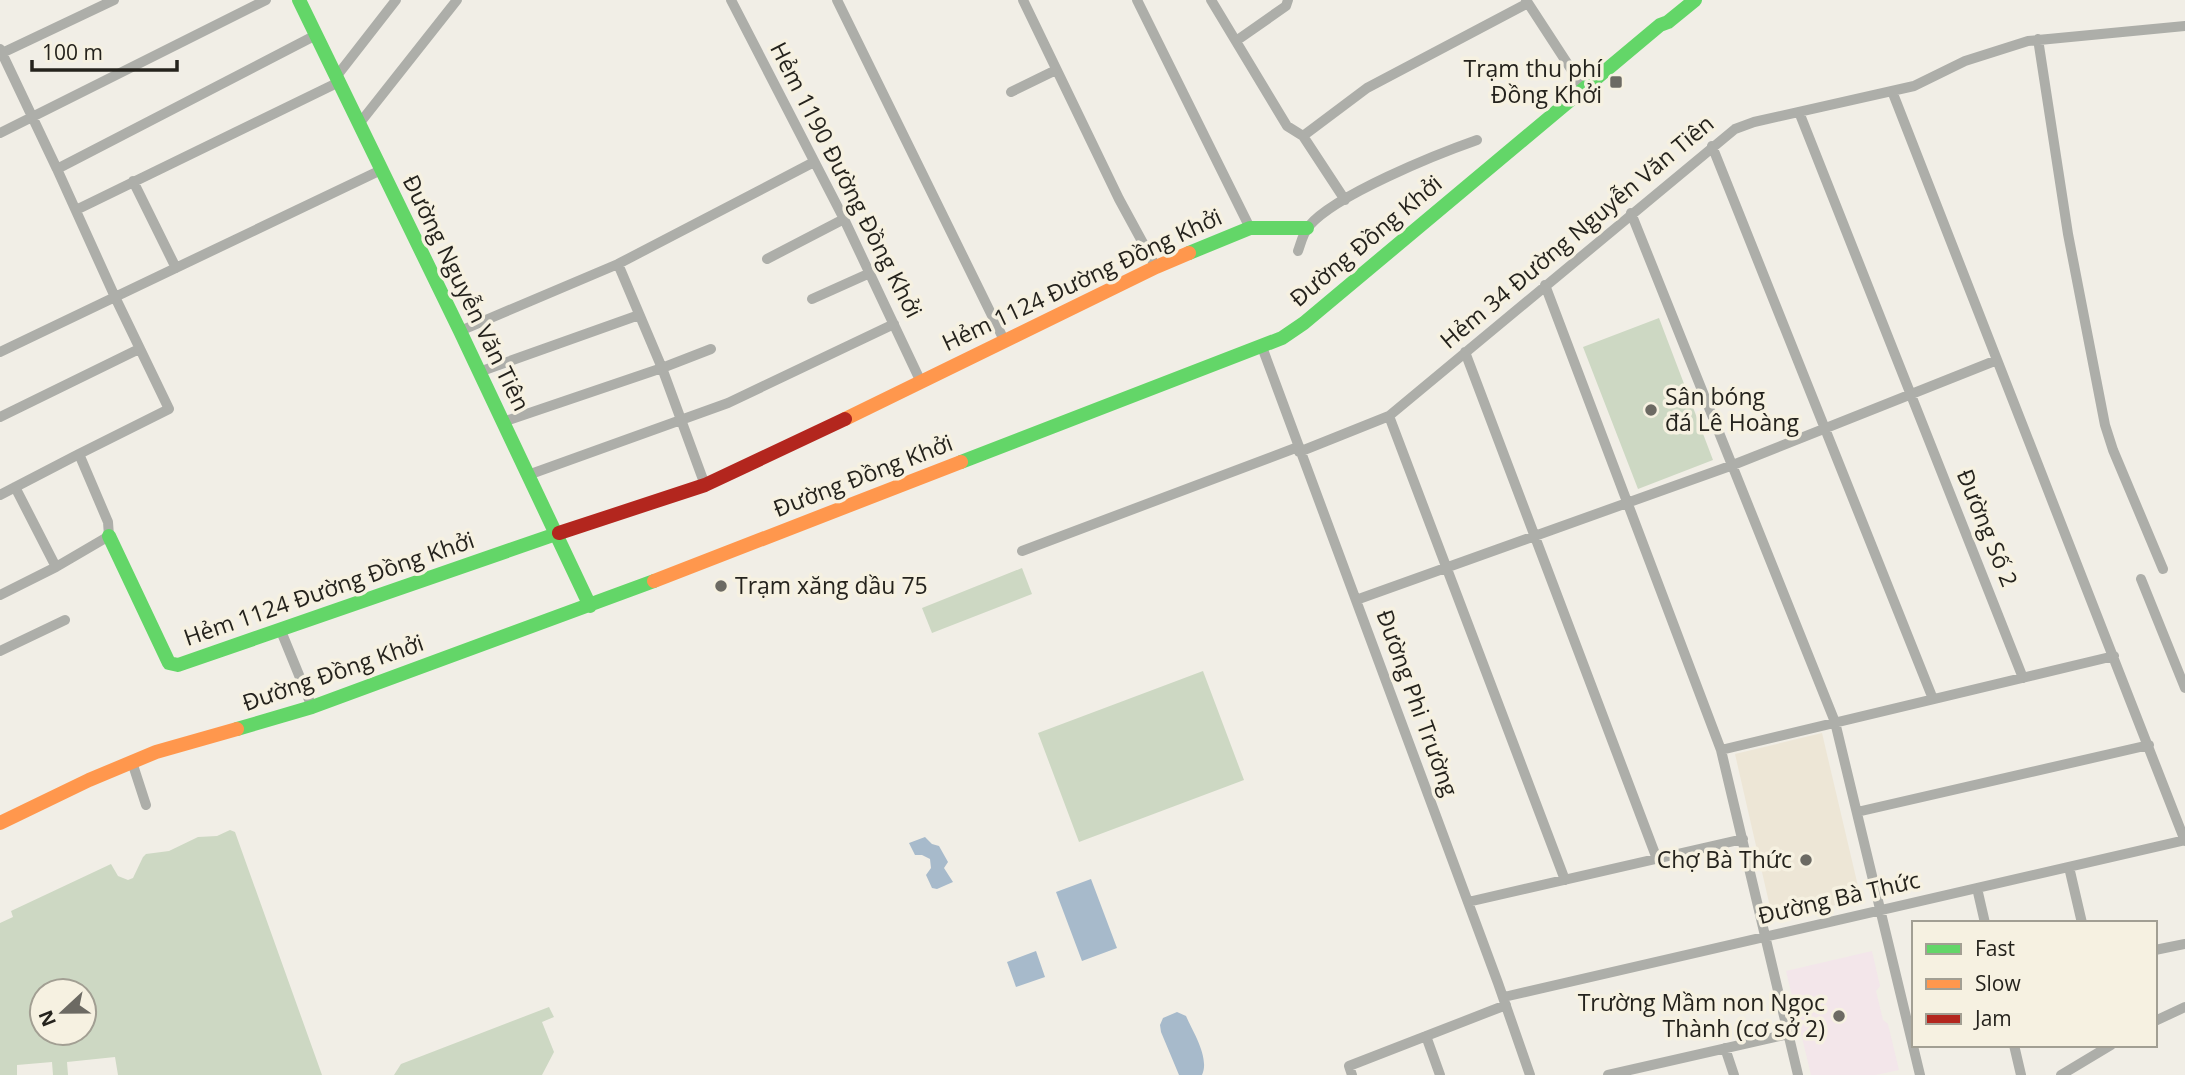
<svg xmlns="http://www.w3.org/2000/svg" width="2185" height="1075" viewBox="0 0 2185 1075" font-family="'Open Sans',sans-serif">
<rect width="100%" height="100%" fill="#f1eee6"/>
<!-- commercial -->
<path fill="#ede6d6" d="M1822,733L1861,899L1773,920L1735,754Z"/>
<!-- education -->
<path fill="#f3e6ea" d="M1872,951L1880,986L1876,991L1883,1020L1888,1024L1899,1070L1876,1075H1811L1786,971Z"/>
<!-- green -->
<path fill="#cdd8c3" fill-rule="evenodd" d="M1659,318L1713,460L1638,489L1583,347Z
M1022,568L1032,594L932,633L922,608Z
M1203,671L1244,780L1079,842L1038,733Z
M230,830L235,832L322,1075H118L115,1057L67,1062L68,1075H53L52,1062L17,1065V1075H0V923L13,917L11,911L111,864L118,876L128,880L133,878L143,857L146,854L169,851L198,837L217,836ZM42,991H84V1033H42Z
M549,1007L554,1017L542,1022L554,1052L542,1075H394L401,1064Z"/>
<!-- water -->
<path fill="#a7bacb" d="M925,837L932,844L939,846L948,862L944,868L953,882L937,889L932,888L926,875L931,868L930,859L922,855H915L909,843Z
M1091,879L1117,948L1082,961L1056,892Z
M1036,951L1045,977L1016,987L1007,962Z
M1177,1012L1186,1016C1193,1032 1210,1058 1202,1075H1179L1161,1032L1160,1025L1163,1018Z"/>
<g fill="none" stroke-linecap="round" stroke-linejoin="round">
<!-- street -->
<path stroke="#adaea9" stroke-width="10" d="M731,0L844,219L920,380
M837,0L1004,340
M1023,0L1119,199L1156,267
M1137,0L1250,228
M1211,0L1287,126L1303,136L1345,200
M1526,0L1584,89
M2038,39L2068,234L2105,425L2113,450L2163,569
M1236,41L1286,6L1288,0
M0,49L57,169L316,35
M0,54L114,0
M336,77L396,0
M1892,91L2185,841
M1011,92L1056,70
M1799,112L2023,678
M359,124L457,0
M0,133L266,0
M1303,136L1367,88L1528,3
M1712,146L1933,699
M133,181L176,268
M76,210L339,82
M1631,213L1835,722L1920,1075
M1298,251C1301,243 1303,233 1309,226C1335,195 1437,154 1477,140
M767,259L844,219
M618,264L662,368L705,485
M1545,285L1721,750L1798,1075
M812,299L870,273
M460,331L618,264L814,162
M1262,347L1498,983L1530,1075
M0,352L115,297L57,169
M1465,352L1657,859
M479,372L639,315
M1389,416L1565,880
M0,417L139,349
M503,422L662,368L711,349
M1299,452L1389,416L1735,129L1754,122L1914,86L1965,61L2028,41L2185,26
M79,454L169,409L115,297L381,170
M528,475L728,403L894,324
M0,495L79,454L108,522L109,536L56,567L15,487
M1022,551L1298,447
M2141,579L2185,688
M0,595L56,567
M1356,600L1733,465L1997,360
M281,631L312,707
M0,651L65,620
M1721,750L2114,656
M132,762L146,805
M1857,812L2149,745
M2069,867L2082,923
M1977,888L1985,923
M1468,902L1743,839
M2155,950L2185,944
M1504,997L2185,840
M2155,1021L2185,1007
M1426,1036L1440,1075
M2014,1045L2021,1075
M1725,1048L1734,1075
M1352,1075L1349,1066L1506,1005
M1608,1075L1788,1034
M2061,1075L2111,1045"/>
<!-- fast -->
<path stroke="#63d668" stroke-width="14" d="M299,0L460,331L590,606
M1189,253L1250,228H1307
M961,462L1282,338L1304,323L1660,25L1668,22L1695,0
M109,536L169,663L178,665L559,533
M237,729L312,707L654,581"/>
<!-- slow -->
<path stroke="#ff974d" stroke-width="14" d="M845,419L1156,267L1189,253
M654,581L961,462
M0,823L89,780L156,752L237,729"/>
<!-- jam -->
<path stroke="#b3261e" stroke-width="14" d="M559,533L705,485L845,419"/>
</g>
<!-- markers -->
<g fill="#6c6a63" stroke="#f6f1e1" stroke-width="2.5">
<rect x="1609" y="75" width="14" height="14" rx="3.5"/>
<circle cx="1651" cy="410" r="7"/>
<circle cx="721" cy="586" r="7"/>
<circle cx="1806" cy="860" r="7"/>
<circle cx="1839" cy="1016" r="7"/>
</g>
<g text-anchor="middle" stroke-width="7" stroke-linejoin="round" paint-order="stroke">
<!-- poi labels -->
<g font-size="23" fill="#25231d" stroke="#f6f1e1" text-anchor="end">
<text x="1602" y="77">Trạm thu phí<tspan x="1602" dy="26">Đồng Khởi</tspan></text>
<text x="1665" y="405" text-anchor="start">Sân bóng<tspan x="1665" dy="26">đá Lê Hoàng</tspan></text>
<text x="735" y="594" text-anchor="start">Trạm xăng dầu 75</text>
<text x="1792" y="868">Chợ Bà Thức</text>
<text x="1825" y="1011">Trường Mầm non Ngọc<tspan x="1825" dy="26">Thành (cơ sở 2)</tspan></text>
</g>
<!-- street labels -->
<g font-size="23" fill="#25231d" stroke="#f6f1e1">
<text transform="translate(846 180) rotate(63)" y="8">Hẻm 1190 Đường Đồng Khởi</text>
<text transform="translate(1577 232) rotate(-40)" y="8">Hẻm 34 Đường Nguyễn Văn Tiên</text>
<text transform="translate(1366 241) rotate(-40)" y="8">Đường Đồng Khởi</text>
<text transform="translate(1082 280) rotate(-25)" y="8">Hẻm 1124 Đường Đồng Khởi</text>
<text transform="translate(466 293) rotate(64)" y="8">Đường Nguyễn Văn Tiên</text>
<text transform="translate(863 476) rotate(-21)" y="8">Đường Đồng Khởi</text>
<text transform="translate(1987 528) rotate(68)" y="8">Đường Số 2</text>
<text transform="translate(329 589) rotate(-19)" y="8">Hẻm 1124 Đường Đồng Khởi</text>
<text transform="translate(333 673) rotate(-19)" y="8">Đường Đồng Khởi</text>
<text transform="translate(1417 703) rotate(70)" y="8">Đường Phi Trường</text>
<text transform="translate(1839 898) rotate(-13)" y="8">Đường Bà Thức</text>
</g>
</g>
<!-- legend -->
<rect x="1912" y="921" width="245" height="126" fill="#f6f1e1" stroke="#a29f93" stroke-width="2"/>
<rect x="1926" y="944" width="35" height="10" fill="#63d668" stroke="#a29f93" stroke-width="2"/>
<text x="1975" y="956" font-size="21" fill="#25231d">Fast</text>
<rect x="1926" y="979" width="35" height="10" fill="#ff974d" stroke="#a29f93" stroke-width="2"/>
<text x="1975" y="991" font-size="21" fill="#25231d">Slow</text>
<rect x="1926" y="1014" width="35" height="10" fill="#b3261e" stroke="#a29f93" stroke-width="2"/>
<text x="1975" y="1026" font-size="21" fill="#25231d">Jam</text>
<!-- north arrow -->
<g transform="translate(63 1012) rotate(248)"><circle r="33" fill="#f6f1e1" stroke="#a29f93" stroke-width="2"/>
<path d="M0-5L12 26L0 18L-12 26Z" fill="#6c6a63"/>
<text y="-10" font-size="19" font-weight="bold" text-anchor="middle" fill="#25231d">N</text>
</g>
<!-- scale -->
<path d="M32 60v10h145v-10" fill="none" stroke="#25231d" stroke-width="3.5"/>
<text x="42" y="60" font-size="21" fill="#25231d" stroke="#f6f1e1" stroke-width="5" paint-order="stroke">100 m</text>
</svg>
